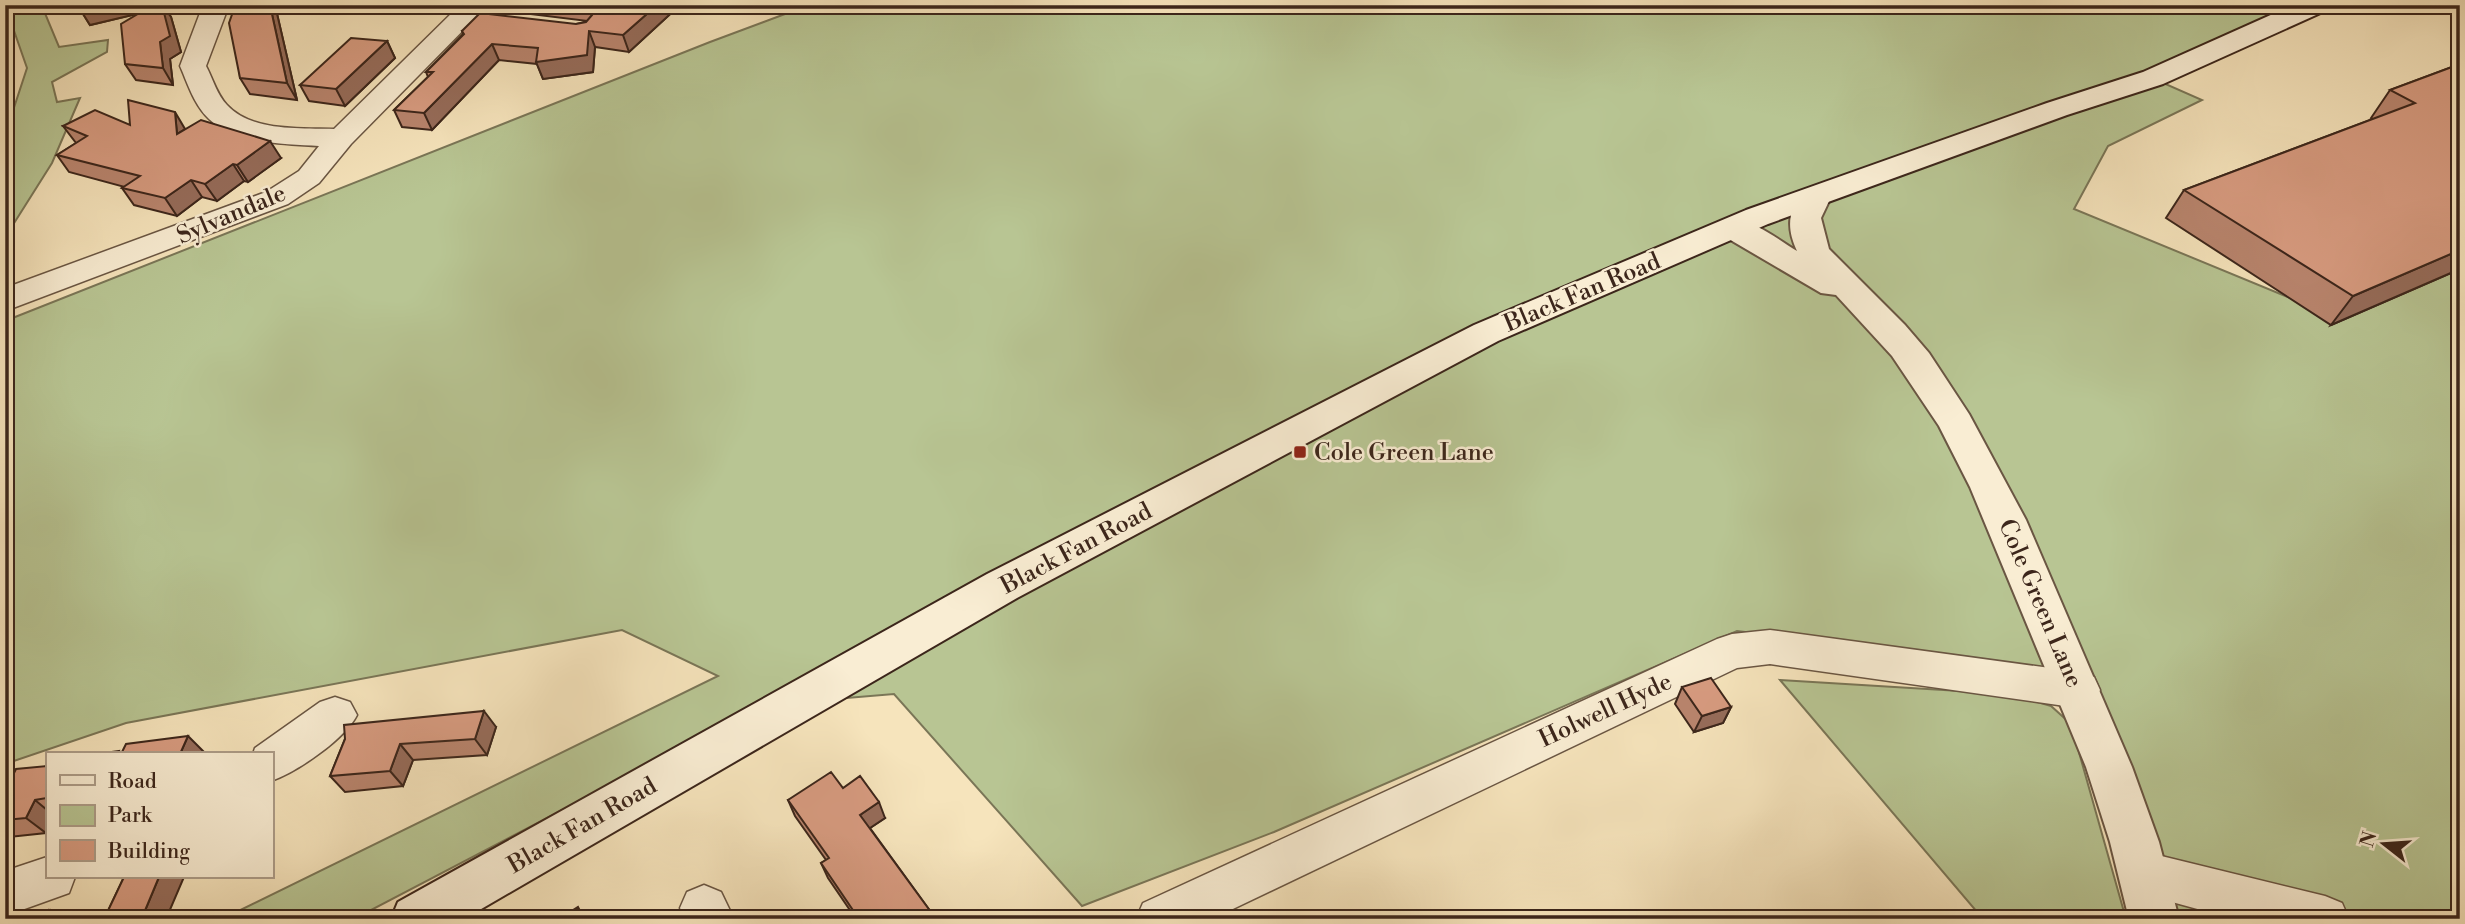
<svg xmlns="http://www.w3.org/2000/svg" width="2465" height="924" viewBox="0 0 2465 924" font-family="'Libre Bodoni',serif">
<rect width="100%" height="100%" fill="#f6e4bc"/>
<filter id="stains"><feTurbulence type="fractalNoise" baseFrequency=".00286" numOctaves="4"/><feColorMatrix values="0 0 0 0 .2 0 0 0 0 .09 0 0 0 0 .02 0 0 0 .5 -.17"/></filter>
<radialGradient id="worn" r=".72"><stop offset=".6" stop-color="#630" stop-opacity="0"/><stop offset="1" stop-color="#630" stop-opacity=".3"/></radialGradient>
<!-- green -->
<path fill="#b8c593" stroke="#7a7657" stroke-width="2" d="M5,5H46L44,11L59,47L108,40L107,52L52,82L57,102L80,98L52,163L11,228L5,231V135L27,68Z
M809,5H2300L2154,79L2202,100L2108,146L2074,209L2334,316L2460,259V919H2170L2089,673L1737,631L1274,832L1082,906L894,694L763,705L354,919H222L718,676L622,630L126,723L5,764V321L710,42Z
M1780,680L2009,694L2051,706L2071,724L2126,919H1983Z"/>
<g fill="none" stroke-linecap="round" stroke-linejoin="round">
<!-- minor casing -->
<g stroke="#6a5643" stroke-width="3">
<path id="minor" d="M203,5H229L206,66C213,79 217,95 227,105C252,132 301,128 334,129L460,5H488L351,144L319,183L288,204L5,311V288L266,192L299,171L319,146C286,144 235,144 209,119C194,105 188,84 180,66Z
M1770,630L2079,672L2094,677L2100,690L2094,703L2079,708L1770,664L1737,668L1212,919H1136L1143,903L1717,639L1732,634Z
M335,697L350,702L357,715C345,739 297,772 271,781V754H253L255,748L320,702Z
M2145,852L2325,896L2342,903L2349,919H2234L2128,890L2122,874L2128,858Z
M47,857V877H75L69,893L5,916V871Z
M704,885L721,892L734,919H685L680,908L687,892Z"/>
</g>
<!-- tertiary casing -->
<g stroke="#6a5643" stroke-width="4">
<path id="tertiary" d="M1815,188L1826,190L1831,197L1821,218L1829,249L1905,325L1929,353L1969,414L2026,520L2132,767L2159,842L2179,919H2129L2110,842L2086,767L1970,487L1939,426L1892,356L1836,295L1821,293L1722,235L1717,228L1722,221C1748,214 1775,238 1797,251C1786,227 1788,211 1804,190Z"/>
</g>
<!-- secondary casing -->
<g stroke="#3c261b" stroke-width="4">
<path id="secondary" d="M2293,5H2329L2325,11L2163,84L2067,115L1768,224L1498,341L1017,598L464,919H391L398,902L987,574L1474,325L1746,210L2047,103L2143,72Z"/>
</g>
<!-- minor -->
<use href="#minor" fill="#f9edd3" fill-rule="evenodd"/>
<!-- tertiary -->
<use href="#tertiary" fill="#f9edd3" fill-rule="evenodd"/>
<!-- secondary -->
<use href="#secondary" fill="#f9edd3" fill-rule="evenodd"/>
</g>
<!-- wall -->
<path fill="#b9856e" stroke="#3c261b" stroke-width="2" d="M79,5H168V6L164,7L171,17L181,52L170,59L173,85L136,80L125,64L140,13L90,25L80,9Z
M275,5L297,100L250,94L240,78L235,6Z
M503,5H680L629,52L595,47L593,72L543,79L537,64L499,60L432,130L402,127L394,110L428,77L426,72L463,34L462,31L576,24L586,22L588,21L505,11Z
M387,41L395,58L345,106L309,101L300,85Z
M2460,64V269L2331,325L2166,218L2184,190L2373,119L2371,118L2390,90Z
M130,125L186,129L281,158L248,182L244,181L217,201L202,197L177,216L134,205L122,188L125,187L69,172L57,155L76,143L63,126Z
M1682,687L1731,707L1723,723L1694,732L1675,704Z
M496,727L487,755L413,760L403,786L345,792L330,776L345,739Z
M47,766V830L46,833L9,837L5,834V780L11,779Z
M843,788L885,818L870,828L936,919H856L828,878L821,863L826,860L795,816L788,800Z
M124,877L166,919H107L105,917Z"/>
<!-- shaded-wall -->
<path fill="#966c5a" stroke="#3c261b" stroke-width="2" d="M96,5H168V6L164,7L171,17L181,52L170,59L173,85L163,68L160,42L162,8L90,25L80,9Z
M270,5H275L297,100L287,83Z
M657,5H680L629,52L623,35Z
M589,31L595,47L593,72L543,79L536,62Z
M387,41L395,58L345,106L336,89Z
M492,44L499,60L432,130L424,113Z
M175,112L185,129L177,134Z
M270,141L281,158L248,182L237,165Z
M233,164L244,181L217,201L205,184Z
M191,180L202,197L177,216L165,198Z
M2460,250V269L2331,325L2353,296Z
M1731,707L1723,723L1694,732L1702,716Z
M484,711L496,727L487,755L475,739Z
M188,736L204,752L203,754H180Z
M400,744L413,760L403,786L390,771Z
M35,800L47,810V830L46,833L26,818Z
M879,802L885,818L867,830L860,815Z
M159,877H184L166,919H151L144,913Z
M49,910L61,919H45Z"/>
<!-- building -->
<path fill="#d79b80" stroke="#3c261b" stroke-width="2" d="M79,5H96L80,9Z
M153,5H162L170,36L160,42L163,68L125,64L121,24Z
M270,5L287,83L240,78L229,23L235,6Z
M587,5H657L623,35L589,31L587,55L536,62L538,48L492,44L424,113L394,110L433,72H426L464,34L462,31L480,13L576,24L586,22L592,15Z
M351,38L387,41L336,89L300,85Z
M2460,64V250L2353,296L2184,190L2415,103L2390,90Z
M128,100L175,112L177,134L201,120L270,141L237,165L233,164L205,184L191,180L165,198L122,188L140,176L57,155L87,136L63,126L95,110L130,125Z
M1711,678L1731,707L1702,716L1682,687Z
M484,711L475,739L400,744L390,771L330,776L345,739L344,725Z
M188,736L180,754H121L126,744Z
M119,751L118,754H97Z
M47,766V798L35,800L26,818L5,820V780L11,779L16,769Z
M831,772L843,788L860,776L879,802L860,815L936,919H859L821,863L829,858L788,800Z
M124,877H159L144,913L105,917Z
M578,907L584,919H559Z
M49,910L45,919H5V916Z
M1702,912L1747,919H1702Z"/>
<!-- markers -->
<rect fill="#8f2418" stroke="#f9edd3" stroke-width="2.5" x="1293" y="445" width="14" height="14" rx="3.5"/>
<g text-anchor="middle" stroke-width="5" stroke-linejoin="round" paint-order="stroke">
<!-- street labels -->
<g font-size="24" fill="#3c261b" stroke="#f9edd3">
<text transform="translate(231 214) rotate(-23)" y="8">Sylvandale</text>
<text transform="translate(1582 292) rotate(-23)" y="8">Black Fan Road</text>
<text transform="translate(1076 548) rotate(-28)" y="8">Black Fan Road</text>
<text transform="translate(2041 603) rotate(67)" y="8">Cole Green Lane</text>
<text transform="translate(1605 710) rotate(-25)" y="8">Holwell Hyde</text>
<text transform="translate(582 825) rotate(-30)" y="8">Black Fan Road</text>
</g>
<!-- poi labels -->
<g font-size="24" fill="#3c261b" stroke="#f9edd3" text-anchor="start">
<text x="1314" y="460">Cole Green Lane</text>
</g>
</g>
<!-- margin -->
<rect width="2465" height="924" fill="none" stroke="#f6e4bc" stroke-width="28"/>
<rect x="7" y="7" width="2451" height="910" fill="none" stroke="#3c261b" stroke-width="3.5"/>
<rect x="14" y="14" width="2437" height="896" fill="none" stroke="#3c261b" stroke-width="2"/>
<!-- legend -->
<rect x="46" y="752" width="228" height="126" fill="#f9edd3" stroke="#ad9d89" stroke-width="2"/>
<rect x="60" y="775" width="35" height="10" fill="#f9edd3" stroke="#ad9d89" stroke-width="2"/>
<text x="108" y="788" font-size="21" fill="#3c261b">Road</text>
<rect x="60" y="805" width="35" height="21" fill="#b8c593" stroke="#ad9d89" stroke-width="2"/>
<text x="108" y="822" font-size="21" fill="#3c261b">Park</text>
<rect x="60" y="840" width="35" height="21" fill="#d79b80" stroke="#ad9d89" stroke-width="2"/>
<text x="108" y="858" font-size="21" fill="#3c261b">Building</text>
<!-- north arrow -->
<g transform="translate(2384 844) rotate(287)" stroke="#f9edd3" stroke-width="5" paint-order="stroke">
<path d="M0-5L12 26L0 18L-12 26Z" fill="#3c261b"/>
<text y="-10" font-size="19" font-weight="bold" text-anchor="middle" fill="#3c261b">N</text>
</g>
<rect width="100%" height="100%" filter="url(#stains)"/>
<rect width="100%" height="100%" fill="url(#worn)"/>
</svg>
